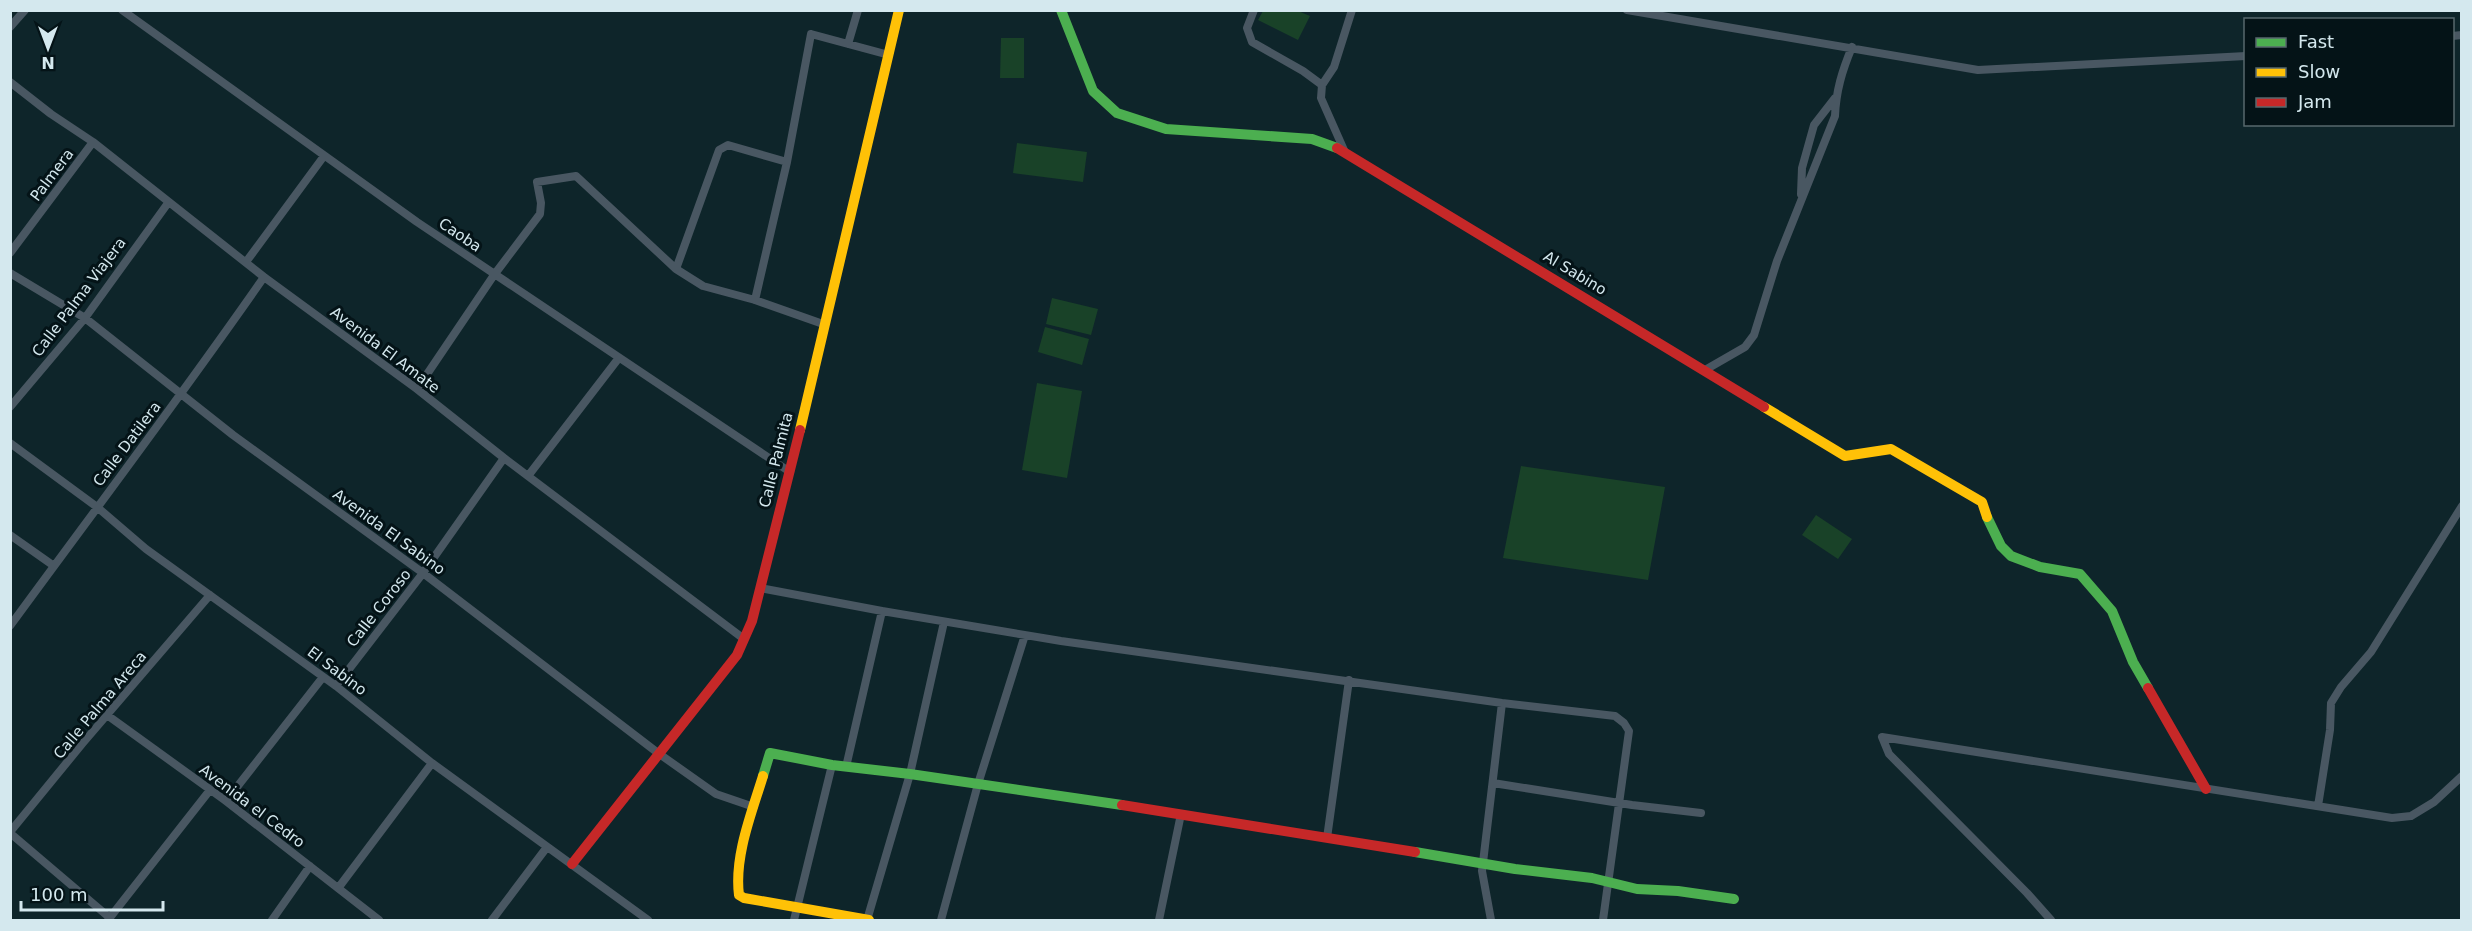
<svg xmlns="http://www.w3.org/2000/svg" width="2472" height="931" viewBox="0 0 2472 931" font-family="'DejaVu Sans',sans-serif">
<rect width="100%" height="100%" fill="#0e252a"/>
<!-- green -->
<path fill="#194228" d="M1263,11H1298L1310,16L1298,40L1258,20Z
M1001,38H1024V78H1000Z
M1017,143L1087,152L1083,182L1013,173Z
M1052,298L1098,309L1091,335L1046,324Z
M1045,327L1089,339L1082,365L1038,352Z
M1037,383L1082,391L1067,478L1022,470Z
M1521,466L1665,487L1648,580L1503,558Z
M1816,515L1852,539L1838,559L1802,535Z"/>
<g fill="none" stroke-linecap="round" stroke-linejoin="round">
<!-- street -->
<path stroke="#495762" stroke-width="8" d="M122,10L417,222L790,472
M1254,10L1247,28L1252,42L1303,71L1322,85
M1627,10L1978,70L2246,56
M10,27L25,10
M2452,36L2462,35
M848,44L858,10
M10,82L51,114L93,142L264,277L417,389L504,458L744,639
M1344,150L1321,98L1322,85L1334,67L1352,10
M1801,194L1802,168L1814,125L1835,98
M10,253L93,142
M246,262L324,156
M676,269L719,150L728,145L787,162
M10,273L85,318L233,435L423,573L658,753L716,794L754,807
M755,300L787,162L811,34L889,55
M1705,370L1745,347L1754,335L1777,261L1835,116C1836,91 1842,71 1852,47
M417,389L494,275L540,214L541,203L537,182L576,176L676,269L703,286L755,300L823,324
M10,407L85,318L168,203
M10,443L97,507L146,549L336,686L432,763L648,920
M528,476L618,359
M10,535L54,566
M760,588L882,611L1061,641L1502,703L1615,716L1624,723L1629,731L1603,920
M10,626C95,510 182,395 264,277
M336,686L423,573L504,458
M107,715L226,801L379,920
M846,767L882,611
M1493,783L1632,805L1701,813
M226,801L323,677
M2318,806L2330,730L2331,703L2341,687L2371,652L2462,506
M10,832L82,744L210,595
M10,833L110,918
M1327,838L1349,680
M339,887L432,763
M108,920L210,790
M272,920L310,866
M492,920L547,847
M794,920L832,765
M867,920L910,774L944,622
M941,920L978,784L1025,635
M1159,920L1181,814
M1491,920L1482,871L1502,703
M2051,920L2027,893L1889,754L1882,737L2392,818L2411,816L2434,802L2462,776"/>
<!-- fast -->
<path stroke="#4caf50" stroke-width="10" d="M1061,10L1093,91L1117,113L1166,129L1312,139L1337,148
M1987,517L2001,546L2011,556L2040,567L2080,574L2112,611L2133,662L2148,688
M763,776L770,753L832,765L910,774L1122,805
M1415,852L1515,869L1592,878L1637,889L1678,891L1734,899"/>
<!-- slow -->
<path stroke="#ffc107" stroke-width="10" d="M1764,407L1845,456L1891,449L1982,502L1987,517
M800,430L899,10
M763,776C752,812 734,856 739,895L744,898L869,920"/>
<!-- jam -->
<path stroke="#c62828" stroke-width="10" d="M1337,148L1764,407
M2148,688L2206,789
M1122,805L1415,852
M572,864L737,655L752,621L800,430"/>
</g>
<g text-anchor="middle" stroke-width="6" stroke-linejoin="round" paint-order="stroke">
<!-- street labels -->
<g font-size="15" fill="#d4e8ee" stroke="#041317">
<text transform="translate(52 175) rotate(-53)" y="5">Palmera</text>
<text transform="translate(460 235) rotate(34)" y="5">Caoba</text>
<text transform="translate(1575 273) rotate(31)" y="5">Al Sabino</text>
<text transform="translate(79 297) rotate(-53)" y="5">Calle Palma Viajera</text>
<text transform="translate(385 350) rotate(37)" y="5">Avenida El Amate</text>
<text transform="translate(127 444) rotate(-53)" y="5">Calle Datilera</text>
<text transform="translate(776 460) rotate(-76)" y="5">Calle Palmita</text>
<text transform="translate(389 532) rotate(36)" y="5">Avenida El Sabino</text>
<text transform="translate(379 608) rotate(-52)" y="5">Calle Coroso</text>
<text transform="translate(337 671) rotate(37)" y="5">El Sabino</text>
<text transform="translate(100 705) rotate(-50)" y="5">Calle Palma Areca</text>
<text transform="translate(252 806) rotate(37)" y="5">Avenida el Cedro</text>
</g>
</g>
<!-- border -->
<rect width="2472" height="931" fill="none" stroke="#d4e8ee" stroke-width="24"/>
<!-- legend -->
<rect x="2244" y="18" width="210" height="108" fill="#041317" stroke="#57686d" stroke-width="1.5"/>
<rect x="2256" y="38" width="30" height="9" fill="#4caf50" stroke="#57686d" stroke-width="1.5"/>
<text x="2298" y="48" font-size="18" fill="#d4e8ee">Fast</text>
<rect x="2256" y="68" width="30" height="9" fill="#ffc107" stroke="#57686d" stroke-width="1.5"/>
<text x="2298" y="78" font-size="18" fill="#d4e8ee">Slow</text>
<rect x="2256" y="98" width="30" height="9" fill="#c62828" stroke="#57686d" stroke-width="1.5"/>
<text x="2298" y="108" font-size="18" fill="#d4e8ee">Jam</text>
<!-- north arrow -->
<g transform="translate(48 48) rotate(180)" stroke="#041317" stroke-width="4.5" paint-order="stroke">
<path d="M0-4.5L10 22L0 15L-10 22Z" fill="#d4e8ee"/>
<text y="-9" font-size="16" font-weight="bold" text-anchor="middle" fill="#d4e8ee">N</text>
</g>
<!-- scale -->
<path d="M21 901v9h142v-9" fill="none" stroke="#d4e8ee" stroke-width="3"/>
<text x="30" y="901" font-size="18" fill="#d4e8ee" stroke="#041317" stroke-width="4.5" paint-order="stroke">100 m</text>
</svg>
